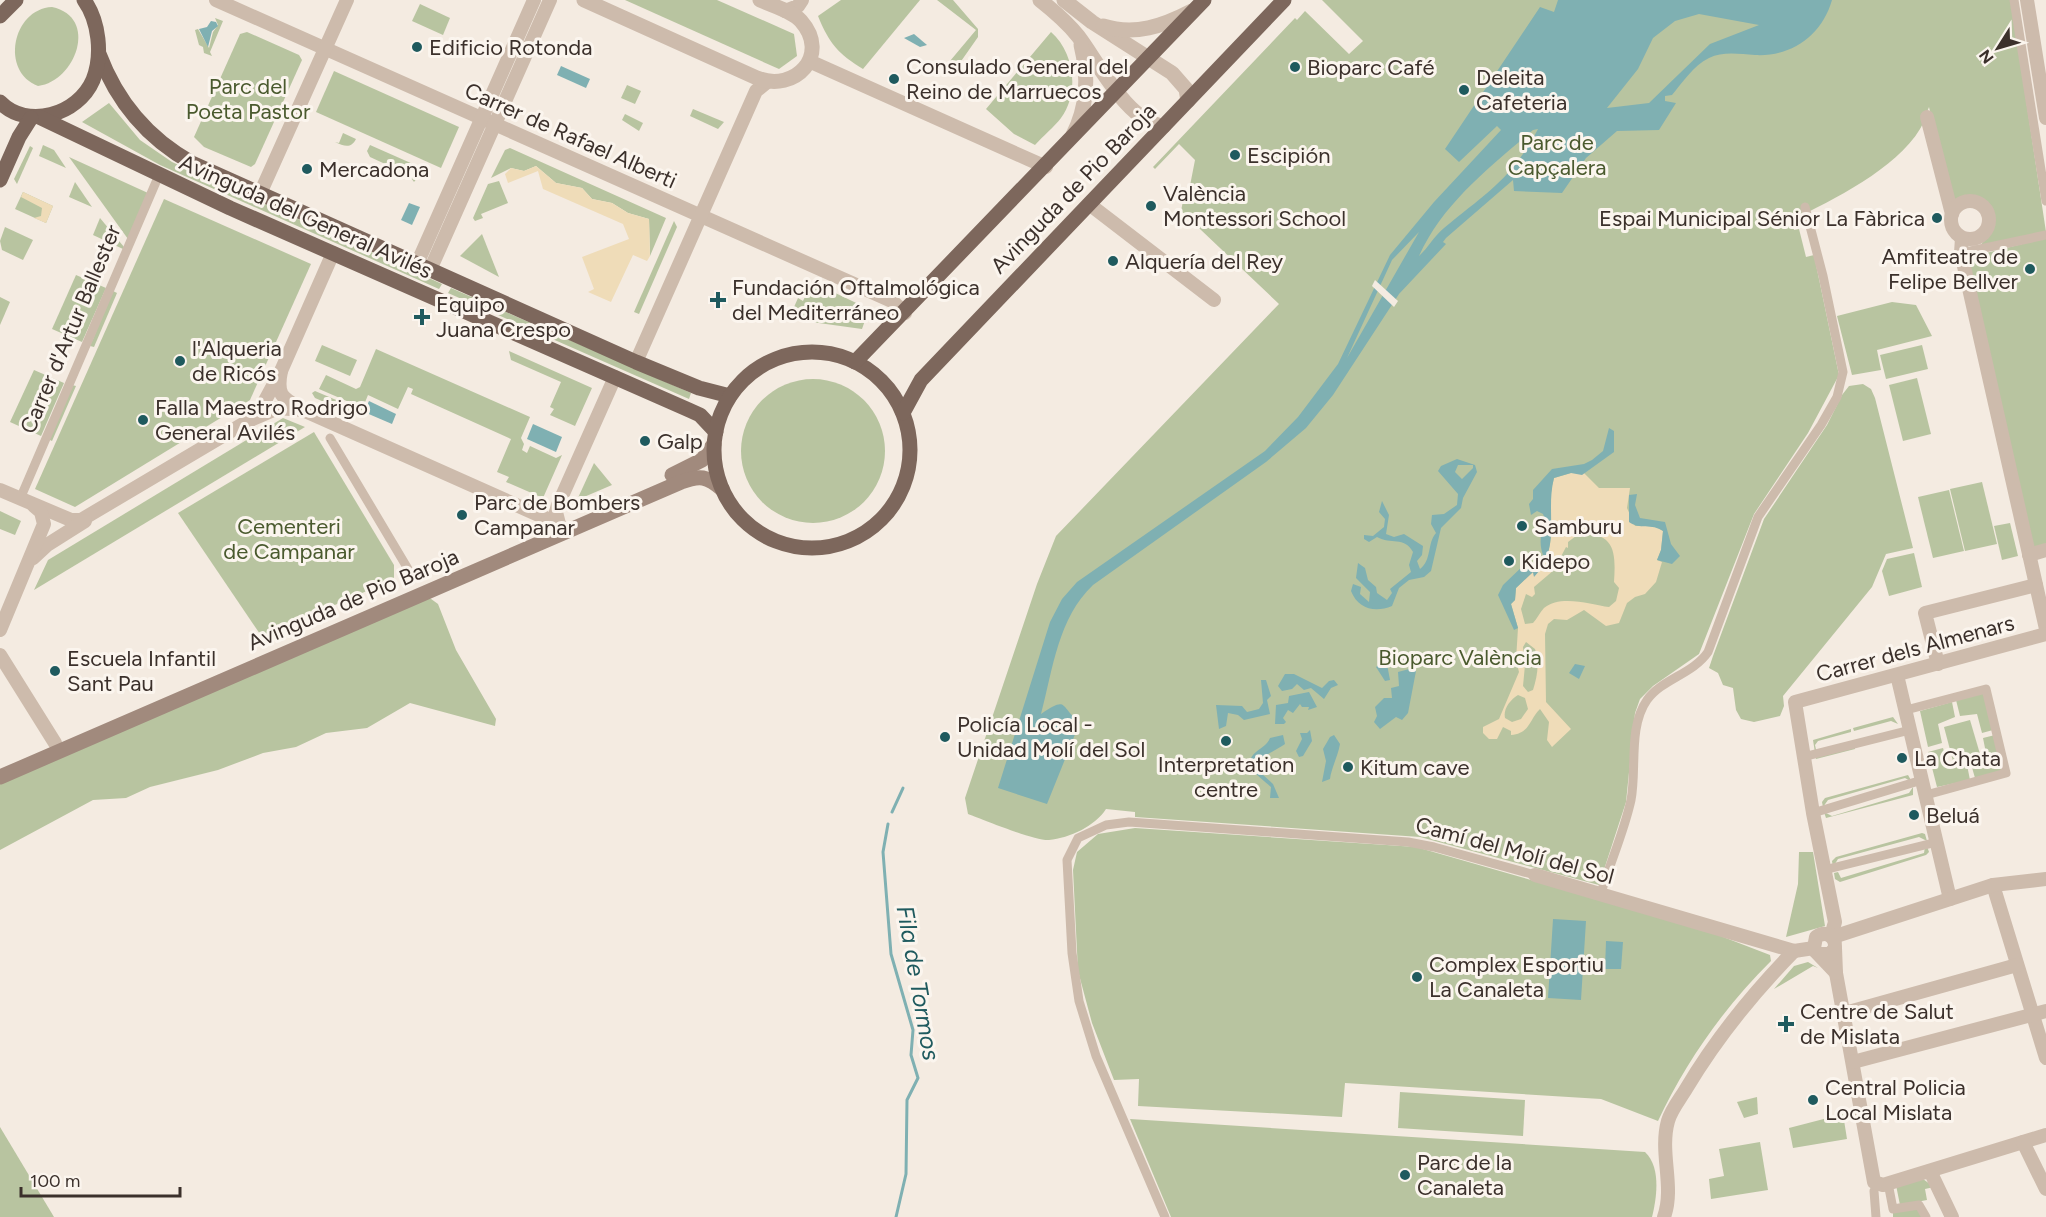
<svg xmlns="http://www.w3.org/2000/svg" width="2046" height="1217" viewBox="0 0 2046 1217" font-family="Figtree,sans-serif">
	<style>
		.green { fill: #b8c4a0 }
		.sand { fill: #efdcb8; fill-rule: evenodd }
		.water { fill: #7fb0b2; fill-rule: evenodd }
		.pier { fill: #f4ebe1 }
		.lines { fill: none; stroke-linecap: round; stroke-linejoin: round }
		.stream { stroke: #7fb0b2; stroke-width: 3 }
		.pedestrian { stroke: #cdbbac; stroke-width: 9 }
		.minor { stroke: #cdbbac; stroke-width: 14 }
		.tertiary { stroke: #cdbbac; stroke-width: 15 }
		.secondary { stroke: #a18a7d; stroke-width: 15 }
		.primary { stroke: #7d675c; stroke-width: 15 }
		.poi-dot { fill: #1f5a5e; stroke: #fbf5ee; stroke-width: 2 }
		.labels { text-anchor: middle; stroke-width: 6; stroke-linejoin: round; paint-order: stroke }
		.poi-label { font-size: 22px; fill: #3b302b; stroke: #fbf5ee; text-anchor: start }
		.park-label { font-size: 22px; fill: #4a5a2e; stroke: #fbf5ee }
		.street-label { font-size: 22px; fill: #3b302b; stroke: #fbf5ee }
		.water-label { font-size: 24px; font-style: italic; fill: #1f5a5e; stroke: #fbf5ee }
	</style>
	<rect width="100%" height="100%" fill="#f4ebe1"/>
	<g class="green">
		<polygon points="625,0 717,0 794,34 797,56 779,69"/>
		<path d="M841,0H920L863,69C838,54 829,43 818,16Z"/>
		<polygon points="937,0 953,0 978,29 978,37 957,67 950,61 976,30"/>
		<path d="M1322,0H2011L2046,232L1980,246L1994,227V214C1984,197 1970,190 1952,203L1929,107C1926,114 1924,123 1920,129C1896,169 1833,200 1792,220L1794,230L1799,229L1806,257L1814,255L1839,375L1808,433L1754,514L1699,654L1653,686L1640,699L1635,713L1626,802L1599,885L1420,837L1135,817V812L1106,809C1095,826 1070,838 1049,840C1035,841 984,820 968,814L965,798L1037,584L1056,536L1279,304L1181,211L1183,201H1187L1195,160L1179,144L1155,169L1153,167L1295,18L1297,20L1305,11L1349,54L1363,41Z"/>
		<polygon points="420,4 450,18 443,35 412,21"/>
		<path d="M52,7C99,17 76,81 38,86C0,72 12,9 52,7Z"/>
		<polygon points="215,18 223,21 210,52 212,56 204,53 203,47 199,45 195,30 198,29 209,48 213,32 218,25"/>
		<polygon points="247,32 299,55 302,60 255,164 251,167 204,147 194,137 240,34"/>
		<path d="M1051,32C1074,52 1080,92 1061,118C1054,127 1043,136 1035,145L1014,134L986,109Z"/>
		<polygon points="334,71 459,127 441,168 316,112"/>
		<polygon points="627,85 641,91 635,104 621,98"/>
		<polygon points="109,103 140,140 172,162 442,284 439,289 160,165 82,122"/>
		<polygon points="693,109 724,122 718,129 690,116"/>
		<polygon points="625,114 643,123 639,131 622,120"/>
		<path d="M343,133L356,139C351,149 344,146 335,142L339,143Z"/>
		<polygon points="43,145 54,150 66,168 39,156"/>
		<polygon points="370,145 413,164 414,171 420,174 414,182 409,175 370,157 367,151"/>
		<polygon points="30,146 33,148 17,184 14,179"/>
		<polygon points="510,148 666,218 650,256 649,219 628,213 612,203 592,199 582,188 556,183 536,166 524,171 511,168 491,178 505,150"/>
		<polygon points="69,157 148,193 128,239"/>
		<polygon points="499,181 508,203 481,214 483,218 475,221 473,218 488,184"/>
		<polygon points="75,182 92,207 69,197"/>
		<polygon points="23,192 53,206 46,223 15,209"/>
		<polygon points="164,199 311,264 250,400 75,507 35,489"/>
		<polygon points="100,218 124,247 123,249 93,235"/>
		<polygon points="674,221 677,227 639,314 634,312"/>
		<polygon points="5,227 33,240 23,260 2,250 0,241"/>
		<polygon points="482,234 499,277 460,256"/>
		<polygon points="2046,238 2046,546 2034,549 1966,258"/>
		<polygon points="76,275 106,288 82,342 52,329"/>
		<polygon points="812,282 869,309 862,329 797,320 798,317 791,314 798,298 803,301"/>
		<polygon points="451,288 691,393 689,399 448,293"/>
		<polygon points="113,291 117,293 94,347 90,346"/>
		<polygon points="0,297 10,302 0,325"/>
		<polygon points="1892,302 1916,305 1932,336 1877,350 1881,370 1852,375 1837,316"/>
		<polygon points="322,345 357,360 350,376 315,361"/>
		<polygon points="1922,345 1928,369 1886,379 1880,355"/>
		<polygon points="376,349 530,417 521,438 524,444 522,450 527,453 530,446 556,458 562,455 543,498 506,482 509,477 497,472 511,439 411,394 413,389 408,387 398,409 368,395 359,417 315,398 312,393 315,391 348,405 349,402 319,389 326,375 356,389 360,387"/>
		<polygon points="509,351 592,388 575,426 550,415 554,409 550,407 561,382 511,360"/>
		<polygon points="34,370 64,383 41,436 10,422"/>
		<polygon points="1917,378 1931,434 1903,441 1889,385"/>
		<circle cx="813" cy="451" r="72"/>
		<polygon points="1863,384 1871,389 1875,398 1913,548 1886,554 1872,587 1783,696 1784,706 1780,716 1754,722 1741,719 1736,710 1733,688 1723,685 1718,673 1709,668 1713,656 1764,519 1827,425 1842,395 1849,386"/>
		<polygon points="72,385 76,386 52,441 48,439"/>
		<polygon points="283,418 305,427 34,590 48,560"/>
		<polygon points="314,432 394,565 394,579 262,637 178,513"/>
		<polygon points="594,463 612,485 577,500"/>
		<polygon points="1982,482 1997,544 1965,551 1950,489"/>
		<polygon points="1949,490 1964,551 1933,558 1918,497"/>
		<polygon points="0,511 21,521 15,535 0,529"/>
		<polygon points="2010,523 2018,556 2002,560 1994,526"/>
		<polygon points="1914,553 1922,587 1889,596 1882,571 1887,559"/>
		<polygon points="427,596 438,604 456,650 496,719 495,726 410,703 367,728 326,733 296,747 263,753 218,770 150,787 126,798 93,800 0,850 0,783"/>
		<polygon points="1985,693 1993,730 1982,733 1977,714 1960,716 1956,700"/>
		<polygon points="1952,702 1955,717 1938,724 1942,743 1928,747 1920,711"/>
		<polygon points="1893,717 1898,724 1891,721 1854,731 1853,728"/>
		<polygon points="1970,720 1980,754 1953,761 1944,727"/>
		<polygon points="1851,729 1851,732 1818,741 1815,745 1817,754 1855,747 1855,749 1816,759 1813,740"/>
		<polygon points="1995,735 2003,771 1975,778 1971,764 1987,758 1983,738"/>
		<polygon points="1943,748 1949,768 1967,765 1970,780 1937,787 1928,752"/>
		<polygon points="1908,775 1912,782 1905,778 1828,800 1823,807 1822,802 1825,798"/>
		<polygon points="1913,787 1913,795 1826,818 1824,812 1832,816 1909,793"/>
		<path d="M1135,828L1416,847L1705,930L1770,955L1771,961C1725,1006 1685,1063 1658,1121L1601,1099L1345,1083L1342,1117L1138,1106L1139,1079L1114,1080L1092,1023L1078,971L1073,870L1077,852L1098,834Z"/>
		<polygon points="1922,833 1925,834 1927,841 1919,837 1838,859 1833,867 1832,861 1836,857"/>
		<polygon points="1927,846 1929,852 1926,855 1840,882 1835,879 1834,873 1838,872 1841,878 1924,853 1925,847"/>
		<polygon points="1799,852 1813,852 1825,926 1786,937 1798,884"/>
		<polygon points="1808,962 1818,968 1813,966 1774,989 1794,966"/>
		<polygon points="1400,1092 1525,1100 1523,1136 1398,1128"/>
		<polygon points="1757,1097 1758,1114 1744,1118 1737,1102"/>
		<polygon points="1843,1114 1847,1139 1793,1148 1789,1128"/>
		<path d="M1130,1119L1645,1152C1661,1167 1657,1197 1652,1217H1171Z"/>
		<polygon points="0,1127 54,1217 0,1217"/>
		<polygon points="1760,1142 1768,1190 1711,1199 1709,1179 1724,1176 1719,1149"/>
		<polygon points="1923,1179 1934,1187 1925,1189 1927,1200 1900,1205 1896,1185"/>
		<polygon points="1917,1208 1922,1217 1893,1217 1893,1210"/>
	</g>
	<g class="sand">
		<polygon points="536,166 556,183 582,188 592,199 612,203 628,213 649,219 650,256 647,261 633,255 611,302 588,292 594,289 582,257 629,239 623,224 543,189 538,171 508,183 505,174 511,168 524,171"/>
		<polygon points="23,192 53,206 46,223 34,218 41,216 42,208 21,197"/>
		<path d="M1571,473H1584L1599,488H1630L1627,508L1635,526H1655L1663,531L1661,550L1657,560L1662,562L1656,582L1645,594L1635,597L1627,603L1619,623L1606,626L1584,610L1567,620L1554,619L1548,624L1545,634L1546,702L1571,729L1552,747L1547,740L1549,722L1540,709C1530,718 1530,734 1511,735V731L1503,727L1497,739H1489L1483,733V727L1499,719L1519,672L1516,660L1518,628L1511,604L1515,600L1516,588L1533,572L1534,576C1564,541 1543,517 1554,478ZM1580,533C1615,533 1616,552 1614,582L1619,588L1616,601L1609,607C1592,605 1561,594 1544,608C1540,612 1537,619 1533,623L1525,624L1521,609L1526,594L1532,597L1535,594L1534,587L1554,570L1566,547L1568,548V542ZM1526,642L1535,649C1540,663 1537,677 1533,690L1528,692L1523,686L1525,665L1523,647ZM1518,695L1525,698L1528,709L1521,719L1512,722L1505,718C1503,709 1510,700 1518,695Z"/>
	</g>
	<g class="water">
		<path d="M1558,0H1832C1822,35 1792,57 1755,55C1739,54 1723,51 1709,58C1693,66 1683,82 1672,95L1665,96V101L1676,103L1659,130L1617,131L1586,158L1562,193L1514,191L1513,180L1446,238L1443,242L1446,244L1399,294L1333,395L1306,428L1266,462L1093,585C1058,618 1053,669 1041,714C1069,695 1059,707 1080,722L1047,804L998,788L1050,622L1062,599L1077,582L1265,451L1298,417L1338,364L1390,255L1434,202L1501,130L1497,126L1459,162L1445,149L1540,7L1554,12ZM1699,14L1759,25L1710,44L1649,103L1607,108L1638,69L1653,38L1675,21ZM1538,129C1511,180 1486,193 1444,228C1434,236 1428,248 1419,256C1443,203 1489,168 1533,130ZM1419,232L1347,358L1392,260Z"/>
		<polygon points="211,21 216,22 218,26 212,31 208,47 199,29 207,27"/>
		<polygon points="914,34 927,45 920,47 904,38"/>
		<polygon points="561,66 590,79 586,88 557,75"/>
		<polygon points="409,203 420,207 412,225 401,220"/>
		<polygon points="369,401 396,414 392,424 364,412"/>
		<polygon points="533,424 562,437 556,452 527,439"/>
		<path d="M1609,428L1614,431V452L1582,475L1571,473L1554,478C1545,512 1562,549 1534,577L1533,572L1516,588L1515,600L1511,604L1518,628L1514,630L1498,595L1503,585L1527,562L1534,564L1540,561L1543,555C1539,544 1540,532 1546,522L1543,514L1537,511L1531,515L1529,504L1533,499V490L1552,469L1584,464L1592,460L1603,451Z"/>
		<path d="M1457,459L1475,465L1477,472L1463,498L1461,508L1441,528L1431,571L1424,577L1409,580L1399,588L1392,606C1375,613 1358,609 1351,591L1353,584L1361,587L1360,594L1369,602L1370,592L1356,578L1358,563L1365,568L1368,580L1376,587L1377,593L1387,600L1392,593L1390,589L1411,572L1409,565L1413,552C1404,536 1391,545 1377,537L1369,542L1364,539V535L1373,536L1384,527L1385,519L1379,512L1382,501L1389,515L1386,534L1394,537L1404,534L1423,546L1422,555L1417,561L1420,569C1432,560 1427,543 1436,533L1431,524L1432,515L1444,514L1457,505L1458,494L1438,471L1441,466ZM1458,465H1473V468L1462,479L1455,472Z"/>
		<path d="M1637,494L1635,505L1640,518L1665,522L1671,544L1680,556L1672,564L1657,560L1661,550L1663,531C1652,523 1639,530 1629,522V495Z"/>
		<polygon points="1382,662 1387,664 1390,680 1385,681 1376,667"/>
		<polygon points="1575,664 1585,666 1579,679 1569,673"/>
		<polygon points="1413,668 1416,671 1408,713 1402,720 1396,717 1380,729 1374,722 1377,716 1375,707 1384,698 1392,698 1391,688 1399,686 1398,672"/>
		<polygon points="1285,674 1294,674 1322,688 1329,681 1334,680 1338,685 1331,688 1324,699 1311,688 1304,690 1297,684 1292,689 1282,691 1278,686"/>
		<polygon points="1261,680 1266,680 1271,696 1267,700 1270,714 1244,720 1238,715 1228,713 1226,726 1219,729 1216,705 1242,706 1247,712 1259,709 1263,703"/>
		<polygon points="1309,692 1317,707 1308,710 1309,707 1302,707 1300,704 1293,713 1288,710 1283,718 1286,722 1284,724 1275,724 1276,705 1288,703 1289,696"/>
		<polygon points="1310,730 1312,741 1303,756 1299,757 1296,751 1302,739 1300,733 1307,733"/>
		<path d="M1283,735L1285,744L1282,746L1251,764L1273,784L1279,798H1270L1271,787C1261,778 1240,765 1256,752C1262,747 1267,745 1270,738Z"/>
		<path d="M1334,735L1340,744C1338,756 1331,769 1330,779L1322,782L1326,761L1323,749L1330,737Z"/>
		<polygon points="1553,919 1586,921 1581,1000 1548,998"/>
		<polygon points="1606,941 1623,942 1621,969 1605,969"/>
	</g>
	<polygon class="pier" points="1375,280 1398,301 1394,307 1372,286"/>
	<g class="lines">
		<g class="stream">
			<polyline points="892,812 903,788"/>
			<polyline points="888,824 883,852 891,954 913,1030 911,1055 918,1078 907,1100 906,1174 896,1217"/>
		</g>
		<g class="pedestrian">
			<polyline points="2014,0 2046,201"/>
			<polyline points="1961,253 2046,235"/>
			<polyline points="330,438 411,574"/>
			<polyline points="20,499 159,175"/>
			<polyline points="1906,710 1986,689 2006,773 1926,795"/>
			<polyline points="1803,757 1910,730"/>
			<polyline points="1813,813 1922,780"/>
			<polyline points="1824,870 1937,842"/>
			<path d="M1601,893C1610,863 1624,832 1631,800C1637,770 1628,727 1647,700C1662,679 1693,674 1708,652L1758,517L1821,425L1837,397L1843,372L1823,276L1805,207"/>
			<polyline points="1888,1183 1893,1209 1919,1205 1926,1217"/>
			<polyline points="1874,1191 1876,1217"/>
			<polyline points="1165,1217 1096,1056 1079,1001 1072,953 1067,860 1078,838 1106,825 1129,822 1408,842 1434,847 1535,875"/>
		</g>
		<g class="minor">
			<polyline points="216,0 892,301 905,313"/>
			<polyline points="2027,0 2046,118"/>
			<polyline points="785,11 798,6 802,0"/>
			<polyline points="809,61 1046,167"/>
			<polyline points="1927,117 1952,214"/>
			<polyline points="259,196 347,0"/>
			<circle cx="1970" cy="220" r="19"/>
			<polyline points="1089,204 1214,300"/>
			<polyline points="1962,238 1961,253 2046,629"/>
			<polyline points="417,264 534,0"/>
			<polyline points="430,270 550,0"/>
			<polyline points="636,362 756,91 767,82"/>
			<path d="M281,371C276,397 283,398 303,410L559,524"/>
			<polyline points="252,417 262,406 281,371 333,253"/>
			<polyline points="0,490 71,520 81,520 248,421 278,408 303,410"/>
			<polyline points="559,524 556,512 558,505 615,377"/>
			<polyline points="2029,555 2046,550"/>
			<polyline points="33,558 47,545 85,521"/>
			<polyline points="0,630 44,524 41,512 34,506"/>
			<polyline points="0,655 55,743"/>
			<polyline points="1938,664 1925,613 2036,585"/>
			<polyline points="1897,675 1950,899"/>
			<polyline points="1535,875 1794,951 1814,948"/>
			<polyline points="1993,885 2046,1058"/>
			<polyline points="1831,936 1835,922 1813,813 1795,702 2046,634"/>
			<polyline points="1833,937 1993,885 2046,879"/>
			<polyline points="1835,948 1836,973 1874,1182 1883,1185 2046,1135"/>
			<path d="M1819,954H1830L1835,948C1836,936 1826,930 1816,937L1814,948L1816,952L1836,973"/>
			<polyline points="1845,1013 2017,965"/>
			<polyline points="1853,1062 2046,1011"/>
			<polyline points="2023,1142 2046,1189"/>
			<polyline points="1930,1171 1952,1217"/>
			<path d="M1664,1217C1675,1186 1659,1153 1668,1121C1671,1110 1680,1099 1686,1089C1717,1037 1752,994 1794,951"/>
		</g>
		<g class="tertiary">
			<path d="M584,0L757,78C795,93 831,55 801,21C792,11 773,6 760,0"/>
			<path d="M1040,0C1054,11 1067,22 1078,36C1098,62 1128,123 1164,126"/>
			<polyline points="1064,0 1092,22 1172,73 1186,89 1188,101"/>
			<path d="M1103,26C1135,36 1163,26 1192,11"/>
			<path d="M1073,135C1088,106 1089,77 1081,45"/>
		</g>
		<g class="secondary">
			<polyline points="672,475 702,460 714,444"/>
			<path d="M0,777L681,482C700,475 707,476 722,489"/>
		</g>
		<g class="primary">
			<polyline points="0,16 16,0"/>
			<path d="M99,54C117,102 147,138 192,163L636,362L699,388L730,396"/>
			<path d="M0,102C27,130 78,115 93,80C103,55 99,21 84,0"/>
			<polyline points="39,117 230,208 689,410 700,415 716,432"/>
			<polyline points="0,180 19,137 31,118"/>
			<circle cx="812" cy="450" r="98"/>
			<polyline points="855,362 1204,0"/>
			<polyline points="903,413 921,380 1284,0"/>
		</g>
	</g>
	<g class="poi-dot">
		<circle cx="417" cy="47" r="6"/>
		<circle cx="1295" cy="67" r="6"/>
		<circle cx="894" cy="79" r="6"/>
		<circle cx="1464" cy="90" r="6"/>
		<circle cx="1235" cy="155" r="6"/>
		<circle cx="307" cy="169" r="6"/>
		<circle cx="1151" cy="206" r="6"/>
		<circle cx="1937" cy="218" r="6"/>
		<circle cx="1113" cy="261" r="6"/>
		<circle cx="2030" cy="269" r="6"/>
		<path d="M715 291h6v6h6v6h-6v6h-6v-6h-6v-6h6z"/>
		<path d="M419 308h6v6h6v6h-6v6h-6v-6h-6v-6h6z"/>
		<circle cx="180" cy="361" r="6"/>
		<circle cx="143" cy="420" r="6"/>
		<circle cx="645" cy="441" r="6"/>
		<circle cx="462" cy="515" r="6"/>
		<circle cx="1522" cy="526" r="6"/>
		<circle cx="1509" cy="561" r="6"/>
		<circle cx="55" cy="671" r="6"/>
		<circle cx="945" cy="737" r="6"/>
		<circle cx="1226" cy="741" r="6"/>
		<circle cx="1902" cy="758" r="6"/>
		<circle cx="1348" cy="767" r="6"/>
		<circle cx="1914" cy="815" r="6"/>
		<circle cx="1417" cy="977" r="6"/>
		<path d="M1783 1015h6v6h6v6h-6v6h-6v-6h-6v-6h6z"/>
		<circle cx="1813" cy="1100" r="6"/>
		<circle cx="1405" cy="1175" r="6"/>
	</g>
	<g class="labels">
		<g class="poi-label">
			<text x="429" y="55">Edificio Rotonda</text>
			<text x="906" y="74">Consulado General del<tspan x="906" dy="25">Reino de Marruecos</tspan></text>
			<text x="1307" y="75">Bioparc Café</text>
			<text x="1476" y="85">Deleita<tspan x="1476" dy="25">Cafeteria</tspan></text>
			<text x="1247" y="163">Escipión</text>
			<text x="319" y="177">Mercadona</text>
			<text x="1163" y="201">València<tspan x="1163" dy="25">Montessori School</tspan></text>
			<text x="1925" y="226" text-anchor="end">Espai Municipal Sénior La Fàbrica</text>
			<text x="2018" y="264" text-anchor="end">Amfiteatre de<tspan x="2018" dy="25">Felipe Bellver</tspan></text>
			<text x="1125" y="269">Alquería del Rey</text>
			<text x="732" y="295">Fundación Oftalmológica<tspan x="732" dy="25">del Mediterráneo</tspan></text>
			<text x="436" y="312">Equipo<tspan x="436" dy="25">Juana Crespo</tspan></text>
			<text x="192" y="356">l'Alqueria<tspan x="192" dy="25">de Ricós</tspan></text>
			<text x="155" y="415">Falla Maestro Rodrigo<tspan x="155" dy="25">General Avilés</tspan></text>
			<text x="657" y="449">Galp</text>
			<text x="474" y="510">Parc de Bombers<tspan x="474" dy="25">Campanar</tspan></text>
			<text x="1534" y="534">Samburu</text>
			<text x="1521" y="569">Kidepo</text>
			<text x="67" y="666">Escuela Infantil<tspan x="67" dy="25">Sant Pau</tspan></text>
			<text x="957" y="732">Policía Local -<tspan x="957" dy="25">Unidad Molí del Sol</tspan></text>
			<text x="1914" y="766">La Chata</text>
			<text x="1226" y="772" text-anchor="middle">Interpretation<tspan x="1226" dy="25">centre</tspan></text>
			<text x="1360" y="775">Kitum cave</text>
			<text x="1926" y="823">Beluá</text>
			<text x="1429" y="972">Complex Esportiu<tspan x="1429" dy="25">La Canaleta</tspan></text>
			<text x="1800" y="1019">Centre de Salut<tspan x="1800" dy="25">de Mislata</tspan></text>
			<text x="1825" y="1095">Central Policia<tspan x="1825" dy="25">Local Mislata</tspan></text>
			<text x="1417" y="1170">Parc de la<tspan x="1417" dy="25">Canaleta</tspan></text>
		</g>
		<g class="park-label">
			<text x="248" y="94">Parc del<tspan x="248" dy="25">Poeta Pastor</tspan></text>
			<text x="1557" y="150">Parc de<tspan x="1557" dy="25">Capçalera</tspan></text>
			<text x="289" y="534">Cementeri<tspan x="289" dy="25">de Campanar</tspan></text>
			<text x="1460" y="665">Bioparc València</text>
		</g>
		<g class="street-label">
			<text transform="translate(571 135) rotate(24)" y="8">Carrer de Rafael Alberti</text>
			<text transform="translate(1073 188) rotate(-46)" y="8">Avinguda de Pio Baroja</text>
			<text transform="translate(306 216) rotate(24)" y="8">Avinguda del General Avilés</text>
			<text transform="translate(70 329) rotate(-67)" y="8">Carrer d'Artur Ballester</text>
			<text transform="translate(353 599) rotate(-23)" y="8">Avinguda de Pio Baroja</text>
			<text transform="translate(1915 648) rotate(-15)" y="8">Carrer dels Almenars</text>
			<text transform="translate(1515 850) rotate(15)" y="8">Camí del Molí del Sol</text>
		</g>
		<g class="water-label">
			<text transform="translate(918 983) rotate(80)" y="8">Fila de Tormos</text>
		</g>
	</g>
	<g transform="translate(1998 48) rotate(233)" stroke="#fbf5ee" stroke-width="4.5" paint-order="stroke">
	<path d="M0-4.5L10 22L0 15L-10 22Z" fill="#3b302b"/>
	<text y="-9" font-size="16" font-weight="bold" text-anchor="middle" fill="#3b302b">N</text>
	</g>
	<path d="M21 1187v9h159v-9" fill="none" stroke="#3b302b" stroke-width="3"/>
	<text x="30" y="1187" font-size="18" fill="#3b302b" stroke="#fbf5ee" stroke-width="4.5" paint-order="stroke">100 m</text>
</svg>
